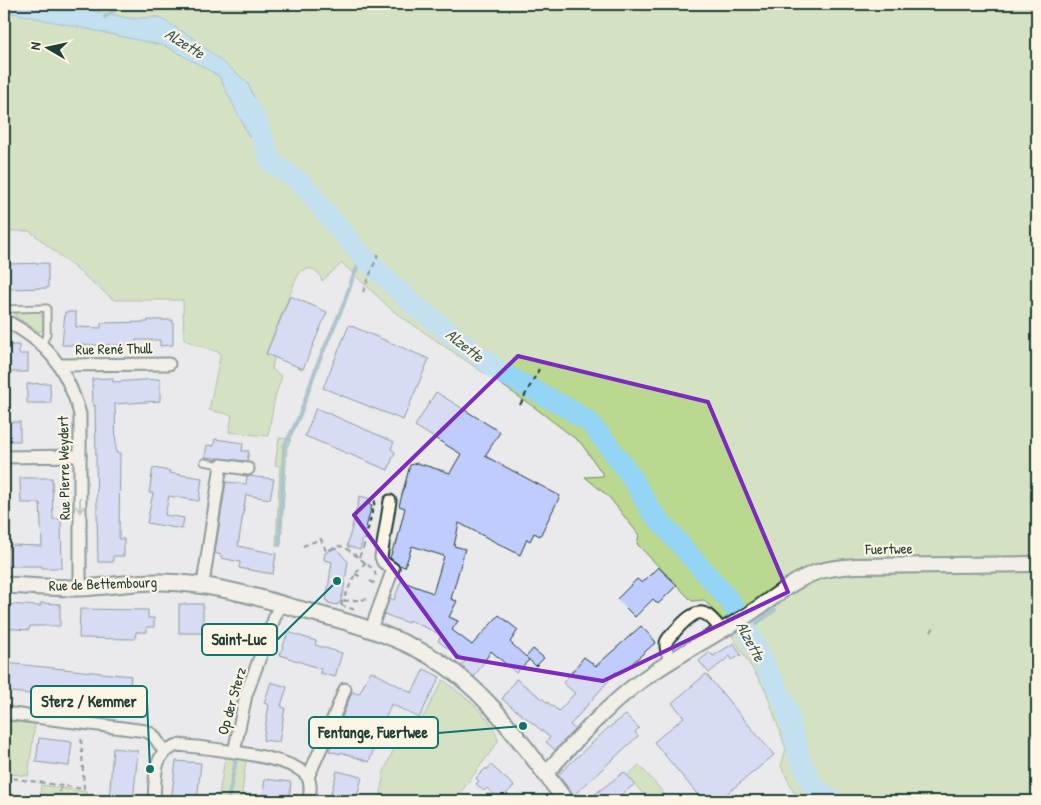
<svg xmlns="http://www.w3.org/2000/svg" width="1041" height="805" viewBox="0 0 1041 805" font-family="'Patrick Hand',sans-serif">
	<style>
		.green { fill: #bbd890; stroke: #6d8a62 }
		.water { fill: #94d4f5; stroke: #6598a8 }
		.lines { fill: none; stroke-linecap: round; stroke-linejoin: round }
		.stream { stroke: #6598a8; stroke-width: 4 }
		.river { stroke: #94d4f5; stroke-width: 21 }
		.building { fill: #c0ccfd; stroke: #1f3d34 }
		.service-casing { stroke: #1f3d34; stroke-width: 9 }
		.minor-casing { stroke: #1f3d34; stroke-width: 15 }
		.tertiary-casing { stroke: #1f3d34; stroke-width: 18 }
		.secondary-casing { stroke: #1f3d34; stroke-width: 19 }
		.path { stroke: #1f3d34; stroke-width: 2; stroke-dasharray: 5 4; stroke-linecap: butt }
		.service { stroke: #fcf5e5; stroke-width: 5.5 }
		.minor { stroke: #fcf5e5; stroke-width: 11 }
		.tertiary { stroke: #fcf5e5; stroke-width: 14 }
		.secondary { stroke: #fcf5e5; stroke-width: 15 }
		.oneway { stroke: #8e998c }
		.marked { fill: none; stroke: #7b2cbf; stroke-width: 4; stroke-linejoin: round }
		.labels { text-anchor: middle; stroke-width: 4.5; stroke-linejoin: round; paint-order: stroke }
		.street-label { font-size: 15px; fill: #1f3d34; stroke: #fcf5e5 }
		.water-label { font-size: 16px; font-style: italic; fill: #365b5b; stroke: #fcf5e5 }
		.leader { fill: none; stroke: #0f766e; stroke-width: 2 }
		.callout-dot { fill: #0f766e; stroke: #fcf5e5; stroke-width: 2 }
		.callout { fill: #fcf5e5; stroke: #0f766e; stroke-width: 2 }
		.callout-label { font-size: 16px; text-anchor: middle; font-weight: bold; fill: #1f3d34 }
	</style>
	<rect width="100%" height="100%" fill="#eae9ec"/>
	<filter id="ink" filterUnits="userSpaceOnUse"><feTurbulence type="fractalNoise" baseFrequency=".02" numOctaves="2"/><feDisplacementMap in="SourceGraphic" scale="10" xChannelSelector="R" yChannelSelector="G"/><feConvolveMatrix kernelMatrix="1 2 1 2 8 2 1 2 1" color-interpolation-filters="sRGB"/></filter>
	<g filter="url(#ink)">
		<g class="green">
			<path d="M62,4H1037V801H803L793,791L781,766L786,749L766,691L733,637L729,621L722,620L704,600L692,601L637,544L639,535L609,497L585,477L604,476L581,443L534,407L393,311L342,263L322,281C319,267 305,264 297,277L266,353L274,357L272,369L282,377L275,396L268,436L229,432L232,415L209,410L221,353L184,340L183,300H114L30,231H4V11L166,46L219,76L250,136L269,129L247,82L158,17L132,19Z"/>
			<path d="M37,311C45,314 43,324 42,331L39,332L15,316L16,312Z"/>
			<polygon points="279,438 291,439 287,448 281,546 276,546 280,466 275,465"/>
			<path d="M443,680C461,694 496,718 498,742L454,801H380L384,772L400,734L411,740Z"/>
			<polygon points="4,721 35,724 28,776 4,773"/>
			<polygon points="225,758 246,760 241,801 218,801"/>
			<polygon points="639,765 669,799 666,801 650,801 627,776"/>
			<polygon points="41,785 87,792 84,801 40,801"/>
		</g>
		<polygon class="water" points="4,4 62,4 132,19 158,17 192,37 247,82 269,130 249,137 219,76 166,46 4,11"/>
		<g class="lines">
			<g class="stream">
				<polyline points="105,17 123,4"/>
				<polyline points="279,545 284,447 299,417 318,363 343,306 353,277 362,256"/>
				<polyline points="747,630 775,610"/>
				<polyline points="228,801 236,759"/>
			</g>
			<polyline class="river" points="248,106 256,120 271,162 301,183 362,256 414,305 500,372 560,404 588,421 605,441 633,479 651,511 730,601 747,630 786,706 799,756 812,785 826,797 835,801"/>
		</g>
		<g class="building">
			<polygon points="48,263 48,288 4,289 4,264"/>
			<polygon points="290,296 327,312 303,369 266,354"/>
			<polygon points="65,312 76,312 76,327 101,328 101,323 148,322 148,320 173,320 173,345 160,346 160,340 136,340 136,345 62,345"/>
			<polygon points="349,325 429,359 403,420 323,388"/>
			<polygon points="4,345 19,345 19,354 28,354 28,372 4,372"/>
			<polygon points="113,378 113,382 160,379 160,401 115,404 116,453 120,453 119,539 124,539 124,556 113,556 113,562 98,562 95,405 93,406 92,379"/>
			<polygon points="50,383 51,403 27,403 27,384"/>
			<polygon points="436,392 500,432 485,456 560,496 540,536 534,533 530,541 527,539 520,555 459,523 454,546 465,549 451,599 457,601 449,617 458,621 452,630 472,645 499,615 518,630 510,642 526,657 533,649 544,658 536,666 527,658 529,660 516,673 491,651 474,677 461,666 465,661 438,641 442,635 409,620 408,623 384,614 390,598 394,600 401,581 433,593 444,556 412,546 405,567 399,565 390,558 394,545 396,545 405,508 399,506 410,465 417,463 450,473 461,454 415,426"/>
			<polygon points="316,408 394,442 391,449 395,452 388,470 305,436"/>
			<rect x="4" y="422" width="16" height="19"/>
			<polygon points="215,439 243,443 242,451 249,451 247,461 205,457 207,445 214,446"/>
			<polygon points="153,468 170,471 169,473 202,478 199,501 169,496 165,515 184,518 182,529 147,523 153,493 149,493"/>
			<polygon points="247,476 274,479 270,499 246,495 238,546 276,554 273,574 239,568 240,562 221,558 221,555 215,553 226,482 246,484"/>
			<polygon points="20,478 52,478 53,519 61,519 62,568 42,568 42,566 8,566 9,545 42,546 40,503 21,503"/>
			<polygon points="360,496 371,499 369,505 372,505 360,550 347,546"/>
			<polygon points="336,548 348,562 343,595 342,595 340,603 338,603 338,605 328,603 328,601 326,601 332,562 324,560 325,553"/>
			<polygon points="658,567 677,585 658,604 653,599 635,617 617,599 637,579 642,583"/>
			<polygon points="41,603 60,604 60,626 30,626 29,630 4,628 4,604 41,606"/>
			<rect x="179" y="604" width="24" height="29"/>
			<polygon points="80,609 148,610 148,618 154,618 154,627 147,627 147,632 136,632 135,639 79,638"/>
			<polygon points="641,626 656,642 619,675 616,672 570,725 575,729 555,750 546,742 550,737 502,699 516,679 559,711 575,693 563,683 584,657 596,666"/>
			<polygon points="288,632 316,641 315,645 342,653 335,677 320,673 321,669 280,655"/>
			<polygon points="734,643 741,655 732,660 730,656 709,673 699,661 710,652 713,656"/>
			<polygon points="5,663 131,676 128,706 4,691"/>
			<polygon points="424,669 440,677 419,718 391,704 369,762 341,752 340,754 329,751 352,692 359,694 371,671 412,693"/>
			<polygon points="706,674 774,755 718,801 703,801 654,742 684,717 672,703"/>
			<polygon points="271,682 287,687 281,706 285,708 279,742 263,740 269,705 264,703"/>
			<polygon points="626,715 639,728 635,732 638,736 574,795 558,775 608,728"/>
			<polygon points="39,738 72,742 69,766 36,762"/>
			<polygon points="113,748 138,751 133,801 109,801"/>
			<polygon points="176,761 201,763 197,801 171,801"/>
			<polygon points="491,765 514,786 500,800 487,788 484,791 476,784 479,781 476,778 486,768 487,770"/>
			<polygon points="337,771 362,777 356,801 329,801"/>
			<polygon points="624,772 635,784 613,801 586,801"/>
			<polygon points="265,779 291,782 289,801 262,801"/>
		</g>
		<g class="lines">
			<defs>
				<g id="service">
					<polyline points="4,316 9,309 47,308 47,334 42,345"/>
					<polyline points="204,462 221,465"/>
				</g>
				<g id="minor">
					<path d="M4,320C48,342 66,367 80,414V588"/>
					<polyline points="59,365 169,364"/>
					<polyline points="4,457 80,456"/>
					<polyline points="203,584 221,465 248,469"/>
					<polyline points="371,629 393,569 383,562 381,557 390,501"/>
					<path d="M671,662C669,657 666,651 666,646C665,639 672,635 676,630C696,609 703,605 722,631"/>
					<polyline points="4,713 146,731 153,735 164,751"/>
					<polyline points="234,752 246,695 280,603"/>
					<polyline points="308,777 322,746 345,689"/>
					<path d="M154,801C156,778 151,753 178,745C205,748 289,755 306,775C312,782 310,792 309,801"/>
				</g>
				<path id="tertiary" d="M545,774C574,743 601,712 634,686C668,660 707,640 743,618C768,603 790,581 817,572C830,568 842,567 855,566L1037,564"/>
				<path id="secondary" d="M4,585C29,586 54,588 79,588C107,587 135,581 162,582C209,583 251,595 295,608C342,620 388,632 430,656C488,689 526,750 566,801"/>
			</defs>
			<use href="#service" class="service-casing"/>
			<use href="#minor" class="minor-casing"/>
			<use href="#tertiary" class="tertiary-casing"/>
			<use href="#secondary" class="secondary-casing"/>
			<g class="path">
				<polyline points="363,292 379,252"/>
				<polyline points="520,405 539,369"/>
				<polyline points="303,546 321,539 326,551 339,546 346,548 372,568 375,572 376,578"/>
				<polyline points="359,557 363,549 376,497"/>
				<polyline points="355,574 362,577"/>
				<polyline points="370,581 376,584"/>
				<polyline points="344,601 370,599"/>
				<polyline points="341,605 355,574 366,562"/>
				<polyline points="341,605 358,611"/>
				<polyline points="931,632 936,624"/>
				<polyline points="4,777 84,789 81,735"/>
				<polyline points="58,801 61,786"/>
			</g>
			<use href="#service" class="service"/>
			<use href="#minor" class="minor"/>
			<use href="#tertiary" class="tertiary"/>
			<use href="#secondary" class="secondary"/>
		</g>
		<defs><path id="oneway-shaft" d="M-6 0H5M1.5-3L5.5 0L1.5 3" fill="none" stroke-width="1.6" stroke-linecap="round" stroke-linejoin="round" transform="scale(1.25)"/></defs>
		<use class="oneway" href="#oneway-shaft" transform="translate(80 505) rotate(90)"/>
	</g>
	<path d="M0 0H1041V805H0ZM518,356L708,402L788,592L603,681L457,657L354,515Z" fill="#eae9ec" fill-opacity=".55" fill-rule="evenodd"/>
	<path class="marked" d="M518,356L708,402L788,592L603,681L457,657L354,515Z"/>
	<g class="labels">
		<g class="street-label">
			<text transform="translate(114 349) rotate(-1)" y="5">Rue René Thull</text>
			<text transform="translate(64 468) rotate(-91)" y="5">Rue Pierre Weydert</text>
			<text transform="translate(889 549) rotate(-1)" y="5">Fuertwee</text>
			<text transform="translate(103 584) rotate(-2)" y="5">Rue de Bettembourg</text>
			<text transform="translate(232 701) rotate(-74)" y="5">Op der Sterz</text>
		</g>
		<g class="water-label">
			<text transform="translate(185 43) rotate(32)" y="6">Alzette</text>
			<text transform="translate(465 345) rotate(38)" y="6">Alzette</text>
			<text transform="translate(751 641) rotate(62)" y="6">Alzette</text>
		</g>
	</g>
	<path class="leader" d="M337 581L277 640M150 769L147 701M523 726L438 733"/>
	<g class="callout-dot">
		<circle cx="337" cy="581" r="5"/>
		<circle cx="150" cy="769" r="5"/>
		<circle cx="523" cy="726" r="5"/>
	</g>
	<g class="callout">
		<rect x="202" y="624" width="75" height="31" rx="5"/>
		<rect x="31" y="686" width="116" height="31" rx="5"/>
		<rect x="309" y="717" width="129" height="31" rx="5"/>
	</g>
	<g class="callout-label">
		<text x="239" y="645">Saint-Luc</text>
		<text x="89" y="707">Sterz / Kemmer</text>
		<text x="373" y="738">Fentange, Fuertwee</text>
	</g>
	<rect width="1041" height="805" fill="none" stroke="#fcf5e5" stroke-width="20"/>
	<rect x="10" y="10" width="1021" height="785" fill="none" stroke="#1f3d34" stroke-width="2" filter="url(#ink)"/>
	<g transform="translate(48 48) rotate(279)" stroke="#fcf5e5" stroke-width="4" paint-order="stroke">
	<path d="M0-4L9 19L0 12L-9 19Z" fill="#1f3d34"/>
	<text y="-8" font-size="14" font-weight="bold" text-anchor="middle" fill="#1f3d34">N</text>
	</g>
</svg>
